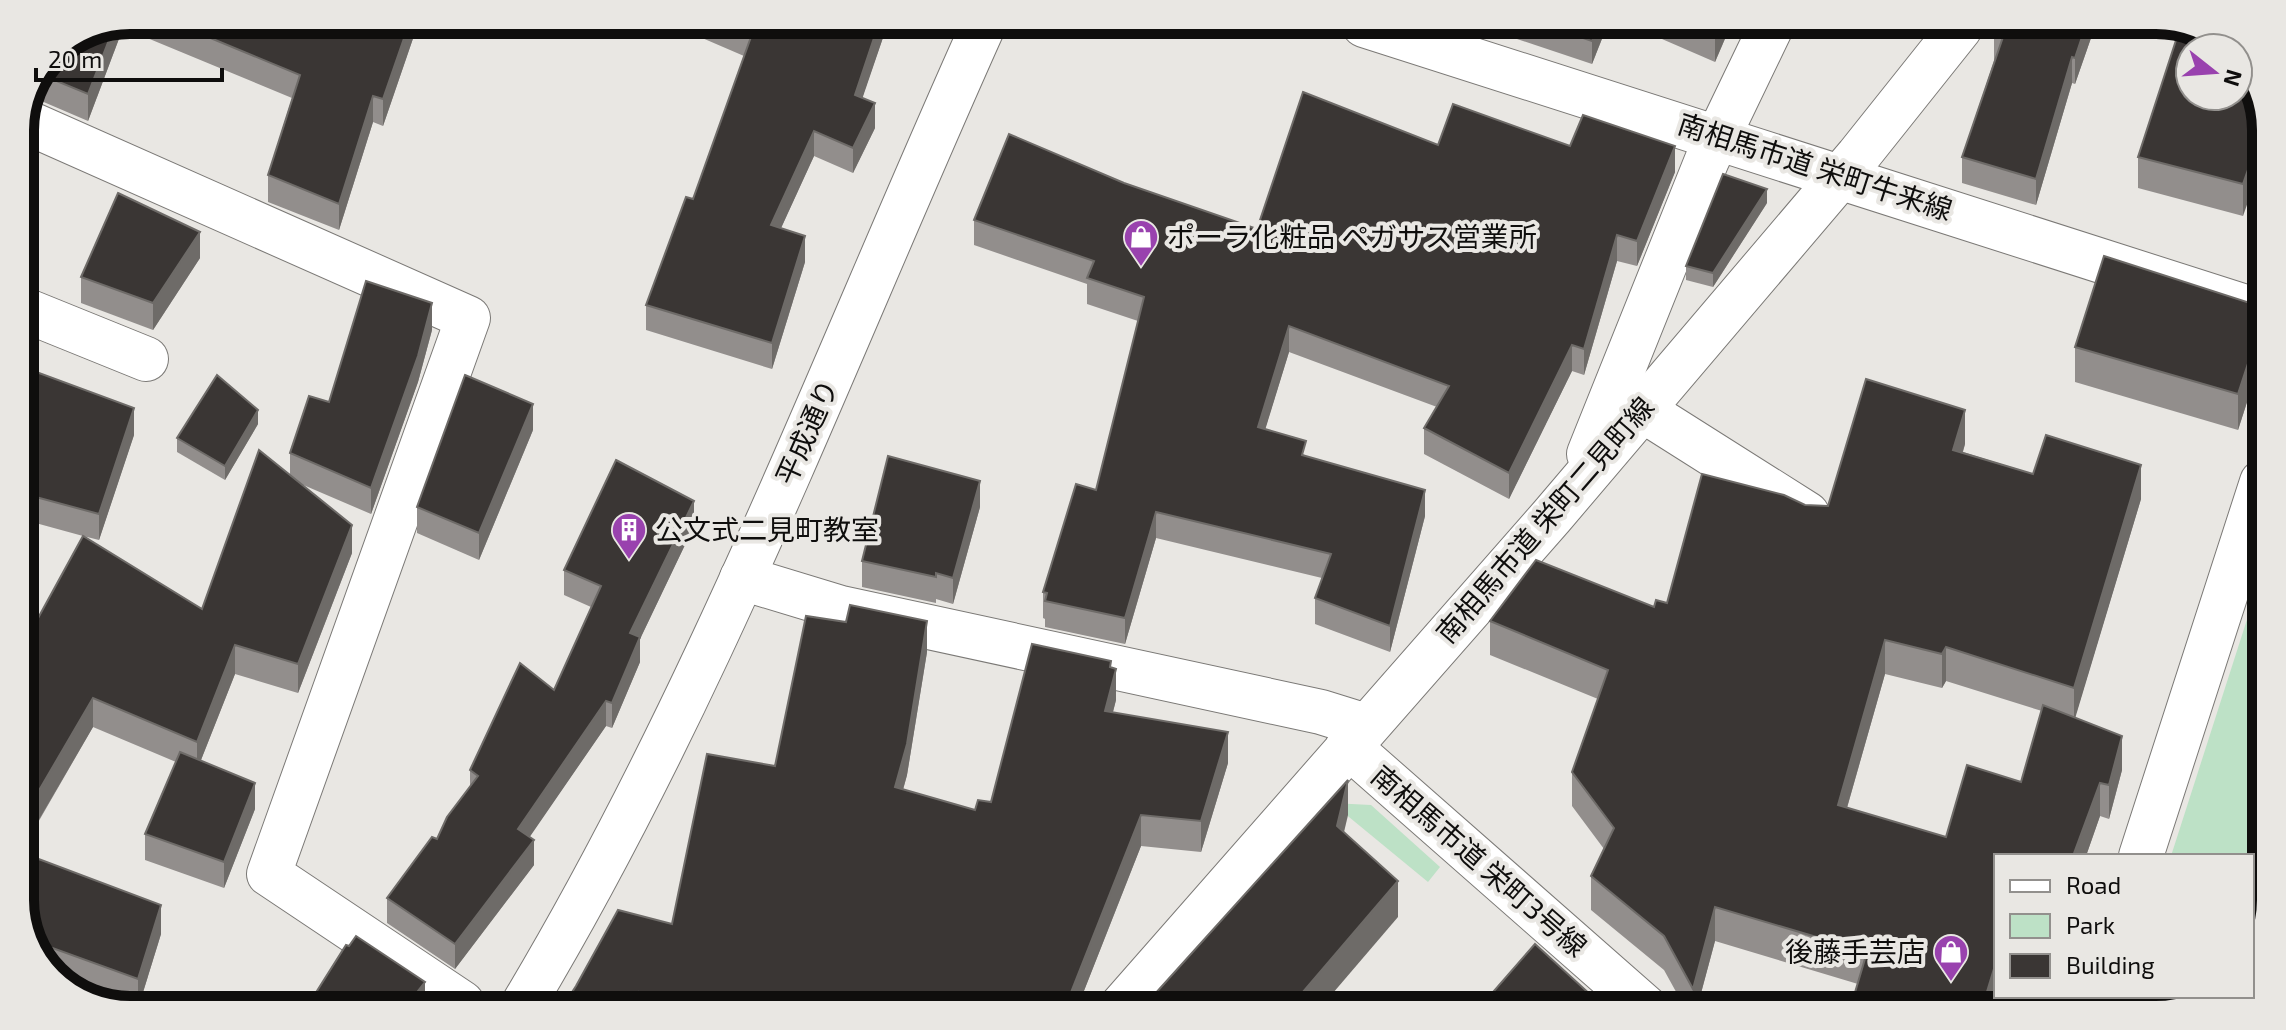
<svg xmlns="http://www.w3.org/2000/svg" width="2286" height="1030" viewBox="0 0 2286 1030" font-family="'Exo 2','Noto Sans JP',sans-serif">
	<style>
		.green { fill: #bde1c6 }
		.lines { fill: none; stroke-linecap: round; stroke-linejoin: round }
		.minor-casing { stroke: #7b7976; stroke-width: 46 }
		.minor { stroke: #fff; stroke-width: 44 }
		.wall { fill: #928e8c; fill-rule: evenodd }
		.shaded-wall { fill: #6e6b68 }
		.building { fill: #3a3634; stroke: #6e6b68; stroke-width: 2 }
		.labels { text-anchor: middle; stroke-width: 8; stroke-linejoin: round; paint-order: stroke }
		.street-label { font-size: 28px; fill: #0f0e0d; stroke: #e9e7e3 }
		.poi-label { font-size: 28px; fill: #0f0e0d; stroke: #e9e7e3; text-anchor: start }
		.rim { fill: none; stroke: #0f0e0d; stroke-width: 10 }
	</style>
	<rect width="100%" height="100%" fill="#e9e7e3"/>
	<g class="green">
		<polygon points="2261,576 2257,942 2252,949 2252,856 2171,856"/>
		<polygon points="1332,803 1371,805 1440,867 1428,882"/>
		<polygon points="2126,996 2202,996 2156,1010"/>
	</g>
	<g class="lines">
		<defs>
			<g id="minor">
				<polyline points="1364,25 2264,313"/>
				<polyline points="22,120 468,318 269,874 462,1003"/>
				<polyline points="20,308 146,359"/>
				<polyline points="1641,409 1807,514"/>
				<polyline points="1589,454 1707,160 1771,27"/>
				<polyline points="742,578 841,608 1321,712 1366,726"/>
				<polyline points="1348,746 1646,1008"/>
				<polyline points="2141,856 2262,482"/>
				<path d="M524,1003C710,692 836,353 984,24"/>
				<polyline points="1122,1006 1552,516 1858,156 1960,28"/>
				<polyline points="2091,1010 2095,996"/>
			</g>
		</defs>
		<use href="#minor" class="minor-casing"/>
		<use href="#minor" class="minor"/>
	</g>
	<g class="wall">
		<polygon points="130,20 419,21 383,126 373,122 339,230 268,202 268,175 292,98 123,28 88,121 32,97 53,52"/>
		<polygon points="665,22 888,23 862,98 875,128 853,173 814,156 781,228 805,262 772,369 646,330 646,305 693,199 744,56"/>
		<polygon points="1478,26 1607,26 1592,64"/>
		<polygon points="1632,26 1730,27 1715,62"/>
		<polygon points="2091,28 2091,38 2075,84 2072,83 2036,205 1962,183 1962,157 1994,61 1994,35"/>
		<polygon points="2247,69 2243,216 2138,188 2138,157"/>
		<polygon points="1438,145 1570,146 1675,172 1637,266 1617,261 1584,375 1572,371 1509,499 1424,454 1424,428 1437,407 1289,352 1265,429 1306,456 1425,516 1390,652 1315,624 1315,598 1322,578 1156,538 1125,644 1045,627 1045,619 1043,618 1043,592 1096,490 1138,321 1087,304 1087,284 974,245 974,220 1124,183 1257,229"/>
		<polygon points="1767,203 1713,287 1686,280 1686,266"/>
		<polygon points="200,258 153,330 81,303 81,277"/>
		<polygon points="432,330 418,382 371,514 301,484 352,553 298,693 235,674 201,760 255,809 224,888 145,860 145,834 176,762 93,727 21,852 161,934 140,1002 121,1002 59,979 42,967 20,907 20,651 83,536 21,519 21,510 20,510 20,366 134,435 99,540 83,536 202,609 290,475 290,453 329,402"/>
		<polygon points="2075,347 2259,365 2238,430 2075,382"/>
		<polygon points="258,424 225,480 177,452 177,438"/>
		<polygon points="533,430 479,560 417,533 417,507"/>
		<path d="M1965,444L1963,452L2033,474L2141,499L2075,717L2122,770L2109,819L2100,816L2086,856H1996V996L1992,1009H1851L1858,984L1715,941L1697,1008H1685L1664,970L1591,910V876L1604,849L1572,806V772L1598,699L1490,655V621L1654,607L1667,603L1805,505L1828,506ZM1885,674L1942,688L1946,681L2042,711L2021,782L1946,837L1847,808Z"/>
		<polygon points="980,507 953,604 936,599 936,603 862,587 862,561"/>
		<polygon points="694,526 640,639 640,662 612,728 606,726 529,837 534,865 455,969 387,923 387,898 437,839 470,787 470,770 554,690 591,607 564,595 564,570"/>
		<polygon points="927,652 907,775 903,790 975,810 991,802 1111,668 1116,700 1113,712 1228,763 1201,852 1141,846 1078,1006 565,1003 672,924 775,766"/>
		<polygon points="2021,996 2057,996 2055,1007"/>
	</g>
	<g class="shaded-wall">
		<polygon points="410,21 419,21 383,126 383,99"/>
		<polygon points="123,23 123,28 88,121 88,94 114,27"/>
		<polygon points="879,23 888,23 855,120 855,95"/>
		<polygon points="1598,26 1607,26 1592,64 1592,41"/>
		<polygon points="1719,27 1730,27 1715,62 1715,36"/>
		<polygon points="2085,28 2091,28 2091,38 2075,84 2075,58"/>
		<polygon points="2072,57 2072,83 2036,205 2036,179"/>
		<polygon points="373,96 373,122 339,230 339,204"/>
		<polygon points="875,103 875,128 853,173 853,148"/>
		<polygon points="2265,121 2266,151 2243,216 2243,184"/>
		<polygon points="814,131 814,156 771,250 771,225"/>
		<polygon points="1675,146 1675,172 1637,266 1637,241"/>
		<polygon points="1767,189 1767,203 1713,287 1713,273"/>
		<polygon points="200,232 200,258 153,330 153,303"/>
		<polygon points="1617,235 1617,261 1584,375 1584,349"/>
		<polygon points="805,236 805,262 772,369 772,343"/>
		<polygon points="432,303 432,330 418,382 371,514 371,488"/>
		<polygon points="1289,326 1289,352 1258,453 1258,427"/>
		<polygon points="2259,330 2259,365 2238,430 2238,394"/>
		<polygon points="1572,345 1572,371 1509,499 1509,473"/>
		<polygon points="533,404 533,430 479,560 479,533"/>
		<polygon points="134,408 134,435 99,540 99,514"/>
		<polygon points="258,410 258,424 225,480 225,466"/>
		<polygon points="1965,410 1965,444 1953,483 1953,450"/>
		<polygon points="2141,465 2141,499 2074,722 2074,688"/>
		<polygon points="980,481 980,507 953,604 953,578"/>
		<polygon points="1425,490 1425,516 1390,652 1390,626"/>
		<polygon points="694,501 694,526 640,639 640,662 612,728 612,703 630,633"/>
		<polygon points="1156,512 1156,538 1125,644 1125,618"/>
		<polygon points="352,525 352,553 298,693 298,664"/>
		<polygon points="927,621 927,652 907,775 895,818 895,787"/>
		<polygon points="1885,640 1885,674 1838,839 1838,805"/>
		<polygon points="235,645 235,674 197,770 197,742"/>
		<polygon points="1946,647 1946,681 1942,688 1942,654"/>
		<polygon points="1111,661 1111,686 1116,669 1116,700 1105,742 1105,711"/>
		<polygon points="93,698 93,727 20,852 20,823"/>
		<polygon points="606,701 606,726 518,854 518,829"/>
		<polygon points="1228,732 1228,763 1201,852 1201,821"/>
		<polygon points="2122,736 2122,770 2109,819 2109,785"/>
		<polygon points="1348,780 1348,815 1337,862 1337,826"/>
		<polygon points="255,783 255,809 224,888 224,862"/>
		<polygon points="2100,783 2100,816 2086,856 2073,856"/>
		<polygon points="1141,815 1141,846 1078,1006 1066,1005"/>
		<polygon points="534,840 534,865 455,969 455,944"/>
		<polygon points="1398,881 1398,917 1321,1007 1291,1006"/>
		<polygon points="161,905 161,934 140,1002 138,1002 138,979"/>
		<polygon points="1715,907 1715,941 1697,1008 1693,1008 1693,989"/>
		<polygon points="1996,962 1996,996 1992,1009 1983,1009 1983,1005"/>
		<polygon points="425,982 425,1003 418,991"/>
		<polygon points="639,992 639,1004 631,1004"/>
		<polygon points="1044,995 1044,1005 1037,1005"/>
	</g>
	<g class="building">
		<polygon points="167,20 410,21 383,99 373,96 339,204 268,175 300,75"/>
		<polygon points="724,22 879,23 855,95 875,103 853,148 814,131 771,225 805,236 772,343 646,305 686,197 693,199 752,34"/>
		<polygon points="1548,26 1598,26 1592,41"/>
		<polygon points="1693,26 1719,27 1715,36"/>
		<polygon points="114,27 88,94 42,75 53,52"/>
		<polygon points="1996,28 2085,28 2075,58 2072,57 2036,179 1962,157 2003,37 1994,35"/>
		<polygon points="2180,28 2198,29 2222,48 2190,48 2190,96 2238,96 2238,61 2247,69 2265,121 2243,184 2138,157"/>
		<polygon points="1303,92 1438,145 1453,104 1570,146 1583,115 1675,146 1637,241 1617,235 1584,349 1572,345 1509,473 1424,428 1449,386 1289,326 1258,427 1306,441 1302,455 1425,490 1390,626 1315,598 1331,554 1156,512 1125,618 1045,601 1047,593 1043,592 1076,484 1096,490 1144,297 1087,278 1094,261 974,220 1009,134 1124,183 1257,229"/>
		<polygon points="1723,174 1767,189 1713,273 1686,266"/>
		<polygon points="118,193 200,232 153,303 81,277"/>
		<polygon points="2104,256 2250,303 2259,330 2238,394 2075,347"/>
		<polygon points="366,281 432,303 418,356 371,488 290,453 309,396 329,402"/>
		<polygon points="20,366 134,408 99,514 21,493 24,485 20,483"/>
		<polygon points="217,375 258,410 225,466 177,438"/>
		<polygon points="465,375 533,404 479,533 417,507"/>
		<polygon points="1866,379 1965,410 1953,450 2033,474 2046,435 2141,465 2074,688 1946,647 1942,654 1885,640 1838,805 1946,837 1967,765 2021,782 2043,705 2122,736 2109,785 2100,783 2073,856 1996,856 1996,962 1983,1005 1937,994 1933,1009 1857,1009 1851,1006 1867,952 1715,907 1693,989 1664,936 1591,876 1614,828 1572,772 1608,670 1490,621 1536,560 1654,607 1656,600 1667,603 1702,474 1784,495 1805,505 1828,506"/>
		<polygon points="259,450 352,525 298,664 235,645 197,742 93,698 20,823 20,651 83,536 202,609"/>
		<polygon points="888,456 980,481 953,578 936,573 936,577 862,561"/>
		<polygon points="616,460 694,501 630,633 640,637 612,703 606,701 518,829 534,840 455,944 387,898 432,837 437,839 447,817 478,776 470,770 520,663 554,690 601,586 564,570"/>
		<polygon points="850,605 927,621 907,744 895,787 975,810 978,800 991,802 1032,644 1111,661 1110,667 1116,669 1105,711 1228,732 1201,821 1141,815 1066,1005 1055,1005 1044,995 1037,1005 683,1004 639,992 631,1004 565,1003 576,986 618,910 672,924 707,754 775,766 806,616 846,622"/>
		<polygon points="180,752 255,783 224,862 145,834"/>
		<polygon points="1348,780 1337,826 1398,881 1291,1006 1144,1006"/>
		<polygon points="20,852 161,905 138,979 33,941 20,907"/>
		<polygon points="356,936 425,982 418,991 435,1002 434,1003 310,1002 346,945 349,946"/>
		<polygon points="1535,944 1605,1008 1480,1007"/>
		<polygon points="2122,996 2136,996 2168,1006 2156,1010 2117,1010"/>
	</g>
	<defs>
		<symbol id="shop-pin" viewBox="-11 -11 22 30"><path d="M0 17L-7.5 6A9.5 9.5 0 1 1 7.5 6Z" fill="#9942ae" stroke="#e9e7e3"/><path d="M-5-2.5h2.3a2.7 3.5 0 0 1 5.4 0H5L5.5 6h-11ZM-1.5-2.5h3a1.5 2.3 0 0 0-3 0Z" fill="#fff"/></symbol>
		<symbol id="building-pin" viewBox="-11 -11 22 30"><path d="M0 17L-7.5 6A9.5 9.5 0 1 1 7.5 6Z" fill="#9942ae" stroke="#e9e7e3"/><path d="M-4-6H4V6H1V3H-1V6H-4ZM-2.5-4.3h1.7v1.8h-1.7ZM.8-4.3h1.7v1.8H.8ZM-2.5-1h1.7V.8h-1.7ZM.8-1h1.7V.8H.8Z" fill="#fff"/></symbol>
	</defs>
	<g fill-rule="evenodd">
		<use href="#shop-pin" x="1121" y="217" width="40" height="54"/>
		<use href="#building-pin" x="609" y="510" width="40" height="54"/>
		<use href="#shop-pin" x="1931" y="932" width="40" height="54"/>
	</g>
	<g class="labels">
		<g class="street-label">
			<text transform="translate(1815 167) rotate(18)" y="10">南相馬市道 栄町牛来線</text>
			<text transform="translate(807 432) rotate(-66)" y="10">平成通り</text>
			<text transform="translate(1545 520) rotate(-49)" y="10">南相馬市道 栄町二見町線</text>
			<text transform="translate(1479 861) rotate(41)" y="10">南相馬市道 栄町3号線</text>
		</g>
		<g class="poi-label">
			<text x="1167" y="247">ポーラ化粧品 ペガサス営業所</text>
			<text x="655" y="540">公文式二見町教室</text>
			<text x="1925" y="962" text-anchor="end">後藤手芸店</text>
		</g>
	</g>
	<path d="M0 0H2286V1030H0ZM130 34H2156A96 96 0 0 1 2252 130V900A96 96 0 0 1 2156 996H130A96 96 0 0 1 34 900V130A96 96 0 0 1 130 34Z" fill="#e9e7e3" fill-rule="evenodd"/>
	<path class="rim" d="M130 34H2156A96 96 0 0 1 2252 130V900A96 96 0 0 1 2156 996H130A96 96 0 0 1 34 900V130A96 96 0 0 1 130 34Z"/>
	<rect x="1994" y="854" width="260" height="144" fill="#e9e7e3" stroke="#92908d" stroke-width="2"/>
	<rect x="2010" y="880" width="40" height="12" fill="#ffffff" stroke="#92908d" stroke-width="2"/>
	<text x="2066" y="894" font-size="24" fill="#0f0e0d">Road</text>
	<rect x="2010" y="914" width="40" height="24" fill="#bde1c6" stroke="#92908d" stroke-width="2"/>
	<text x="2066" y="934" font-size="24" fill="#0f0e0d">Park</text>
	<rect x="2010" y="954" width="40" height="24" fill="#3a3634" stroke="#92908d" stroke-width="2"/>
	<text x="2066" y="974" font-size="24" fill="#0f0e0d">Building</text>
	<g transform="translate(2214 72) rotate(107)"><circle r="38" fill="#e9e7e3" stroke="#92908d" stroke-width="2"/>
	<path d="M0-6L14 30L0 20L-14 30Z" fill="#9942ae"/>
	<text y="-12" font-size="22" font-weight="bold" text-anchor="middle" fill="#0f0e0d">N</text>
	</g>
	<path d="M36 68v12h186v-12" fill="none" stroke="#0f0e0d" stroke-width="4"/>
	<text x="48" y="68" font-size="24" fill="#0f0e0d" stroke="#e9e7e3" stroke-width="6" paint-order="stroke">20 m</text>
</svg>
